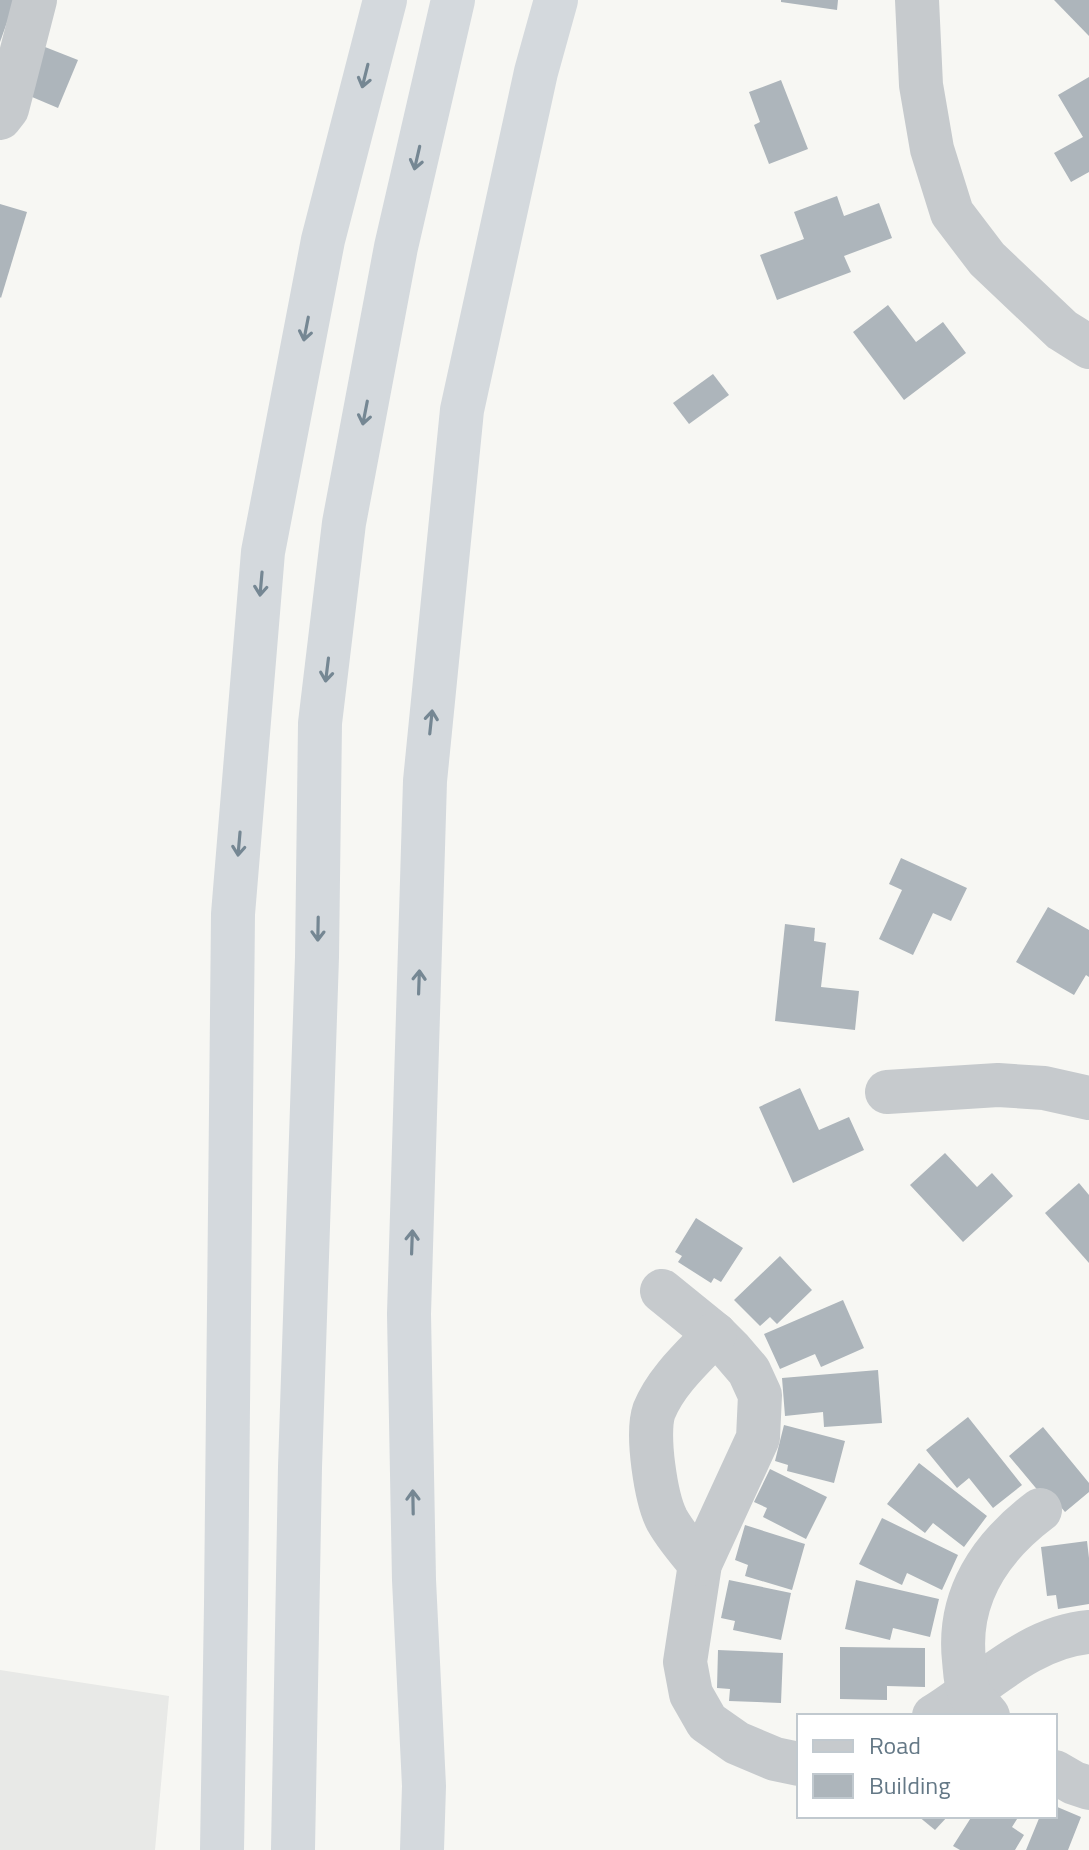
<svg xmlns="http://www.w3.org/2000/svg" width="1089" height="1850" viewBox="0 0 1089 1850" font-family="'Titillium Web',sans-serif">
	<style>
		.built { fill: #e8e9e7 }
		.building { fill: #adb5bb }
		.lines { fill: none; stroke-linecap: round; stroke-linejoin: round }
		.minor { stroke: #c6cacd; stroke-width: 44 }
		.highway { stroke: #d4d9dd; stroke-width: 44 }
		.oneway { stroke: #758793 }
	</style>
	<rect width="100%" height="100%" fill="#f7f7f3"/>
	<polygon class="built" points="0,1670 169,1696 155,1850 0,1850"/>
	<g class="building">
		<polygon points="0,0 15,0 0,42"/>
		<polygon points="781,0 838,0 837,10 781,2"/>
		<polygon points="1054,0 1089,0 1089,36"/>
		<polygon points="45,47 78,60 58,108 25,94"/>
		<polygon points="1089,77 1089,172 1071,182 1054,153 1083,137 1058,95"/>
		<polygon points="781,80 808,149 769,164 754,125 760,122 749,92"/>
		<polygon points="837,196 844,216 879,203 892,238 844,256 851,272 777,300 760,255 804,239 794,212"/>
		<polygon points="0,204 27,212 1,298 0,297"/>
		<polygon points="888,305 916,342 943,322 966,353 904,400 853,332"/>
		<polygon points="713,374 729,395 689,424 673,403"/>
		<polygon points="901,858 967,888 951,921 933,913 913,955 879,939 902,890 889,884"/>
		<polygon points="1048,907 1089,930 1089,977 1086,975 1074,995 1016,962"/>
		<polygon points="785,924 815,928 814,941 826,943 821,987 859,991 855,1030 775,1021"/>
		<polygon points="800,1088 819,1130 849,1117 864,1150 793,1183 759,1107"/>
		<polygon points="945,1153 977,1187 992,1173 1013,1196 963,1242 910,1185"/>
		<polygon points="1079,1183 1089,1195 1089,1263 1045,1213"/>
		<polygon points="696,1218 743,1248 721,1282 714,1278 711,1283 678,1262 682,1256 675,1252"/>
		<polygon points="780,1256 812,1290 777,1324 770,1317 760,1326 734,1300"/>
		<polygon points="843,1300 864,1348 821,1367 815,1354 780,1369 764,1334"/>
		<polygon points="878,1370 882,1423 824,1427 823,1412 785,1416 782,1378"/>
		<polygon points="968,1417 1022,1485 993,1508 969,1478 957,1488 926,1450"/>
		<polygon points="784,1425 845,1441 834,1483 787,1471 788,1465 775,1461"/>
		<polygon points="1043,1427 1089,1483 1089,1492 1065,1512 1046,1489 1040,1493 1009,1456"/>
		<polygon points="919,1463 987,1516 964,1547 933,1523 925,1533 887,1504"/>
		<polygon points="770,1469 827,1497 806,1539 763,1517 767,1508 754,1502"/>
		<polygon points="882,1518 958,1555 942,1590 907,1573 902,1585 859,1564"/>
		<polygon points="745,1525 805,1544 792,1590 745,1576 748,1565 735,1560"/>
		<polygon points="1087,1541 1089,1558 1089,1604 1058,1609 1056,1595 1047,1596 1041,1547"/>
		<polygon points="729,1580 791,1593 781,1640 733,1630 735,1621 721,1618"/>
		<polygon points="856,1580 939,1599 930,1637 893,1628 890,1640 845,1629"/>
		<polygon points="840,1647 925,1648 925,1687 887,1686 887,1700 840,1699"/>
		<polygon points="718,1650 783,1653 781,1703 729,1701 730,1689 717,1688"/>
		<polygon points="1055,1806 1081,1817 1068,1850 1026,1850 1040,1816 1055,1816"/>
		<polygon points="918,1816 948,1816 935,1830"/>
		<polygon points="972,1816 1019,1816 1012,1827 1024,1835 1015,1850 960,1850 953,1846"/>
	</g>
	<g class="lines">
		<g class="minor">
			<polyline points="917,0 921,85 932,149 952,213 987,259 1062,330 1089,347"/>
			<polyline points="0,118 7,109 35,0"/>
			<polyline points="887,1092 998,1085 1044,1088 1089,1098"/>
			<polyline points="662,1291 715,1334 731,1350 749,1371 760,1395 758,1438 700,1564 685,1662 691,1694 707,1722 737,1743 775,1759 799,1764"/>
			<path d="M700,1564C688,1550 676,1536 667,1520C656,1499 646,1434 654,1411C666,1381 693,1357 715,1334"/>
			<path d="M934,1716C983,1686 1029,1637 1089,1632"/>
			<path d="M988,1716C982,1708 972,1700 969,1691C965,1682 965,1669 964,1660C957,1596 991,1547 1040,1510"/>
			<polyline points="1055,1772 1074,1783 1089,1788"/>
		</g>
		<g class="highway">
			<polyline points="222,1850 226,1604 233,914 263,552 323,240 385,0"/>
			<polyline points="293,1850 300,1467 317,957 320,723 344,523 396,247 453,0"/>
			<polyline points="422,1850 424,1786 414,1580 409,1314 425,781 462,410 536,72 556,0"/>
		</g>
	</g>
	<defs><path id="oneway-shaft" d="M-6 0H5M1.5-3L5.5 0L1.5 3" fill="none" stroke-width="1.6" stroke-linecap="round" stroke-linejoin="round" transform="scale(2)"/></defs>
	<g class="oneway">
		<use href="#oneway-shaft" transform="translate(365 76) rotate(104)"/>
		<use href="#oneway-shaft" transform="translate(417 158) rotate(103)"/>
		<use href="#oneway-shaft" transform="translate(306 329) rotate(101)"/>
		<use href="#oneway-shaft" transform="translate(365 413) rotate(101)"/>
		<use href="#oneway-shaft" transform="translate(261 584) rotate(95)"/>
		<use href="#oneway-shaft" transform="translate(327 670) rotate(97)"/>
		<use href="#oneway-shaft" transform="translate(431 722) rotate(-84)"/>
		<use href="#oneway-shaft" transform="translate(239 844) rotate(95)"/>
		<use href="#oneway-shaft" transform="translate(318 929) rotate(91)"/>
		<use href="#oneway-shaft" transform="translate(419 982) rotate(-88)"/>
		<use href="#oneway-shaft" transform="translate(412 1242) rotate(-88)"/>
		<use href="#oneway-shaft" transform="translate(413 1502) rotate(-91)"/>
	</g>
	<rect x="797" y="1714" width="260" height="104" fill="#ffffff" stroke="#c1c9cf" stroke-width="2"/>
	<rect x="813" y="1740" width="40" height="12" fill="#c6cacd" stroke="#c1c9cf" stroke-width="2"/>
	<text x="869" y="1754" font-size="24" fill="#647886">Road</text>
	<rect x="813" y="1774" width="40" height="24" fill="#adb5bb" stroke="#c1c9cf" stroke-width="2"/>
	<text x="869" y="1794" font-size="24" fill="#647886">Building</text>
</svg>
